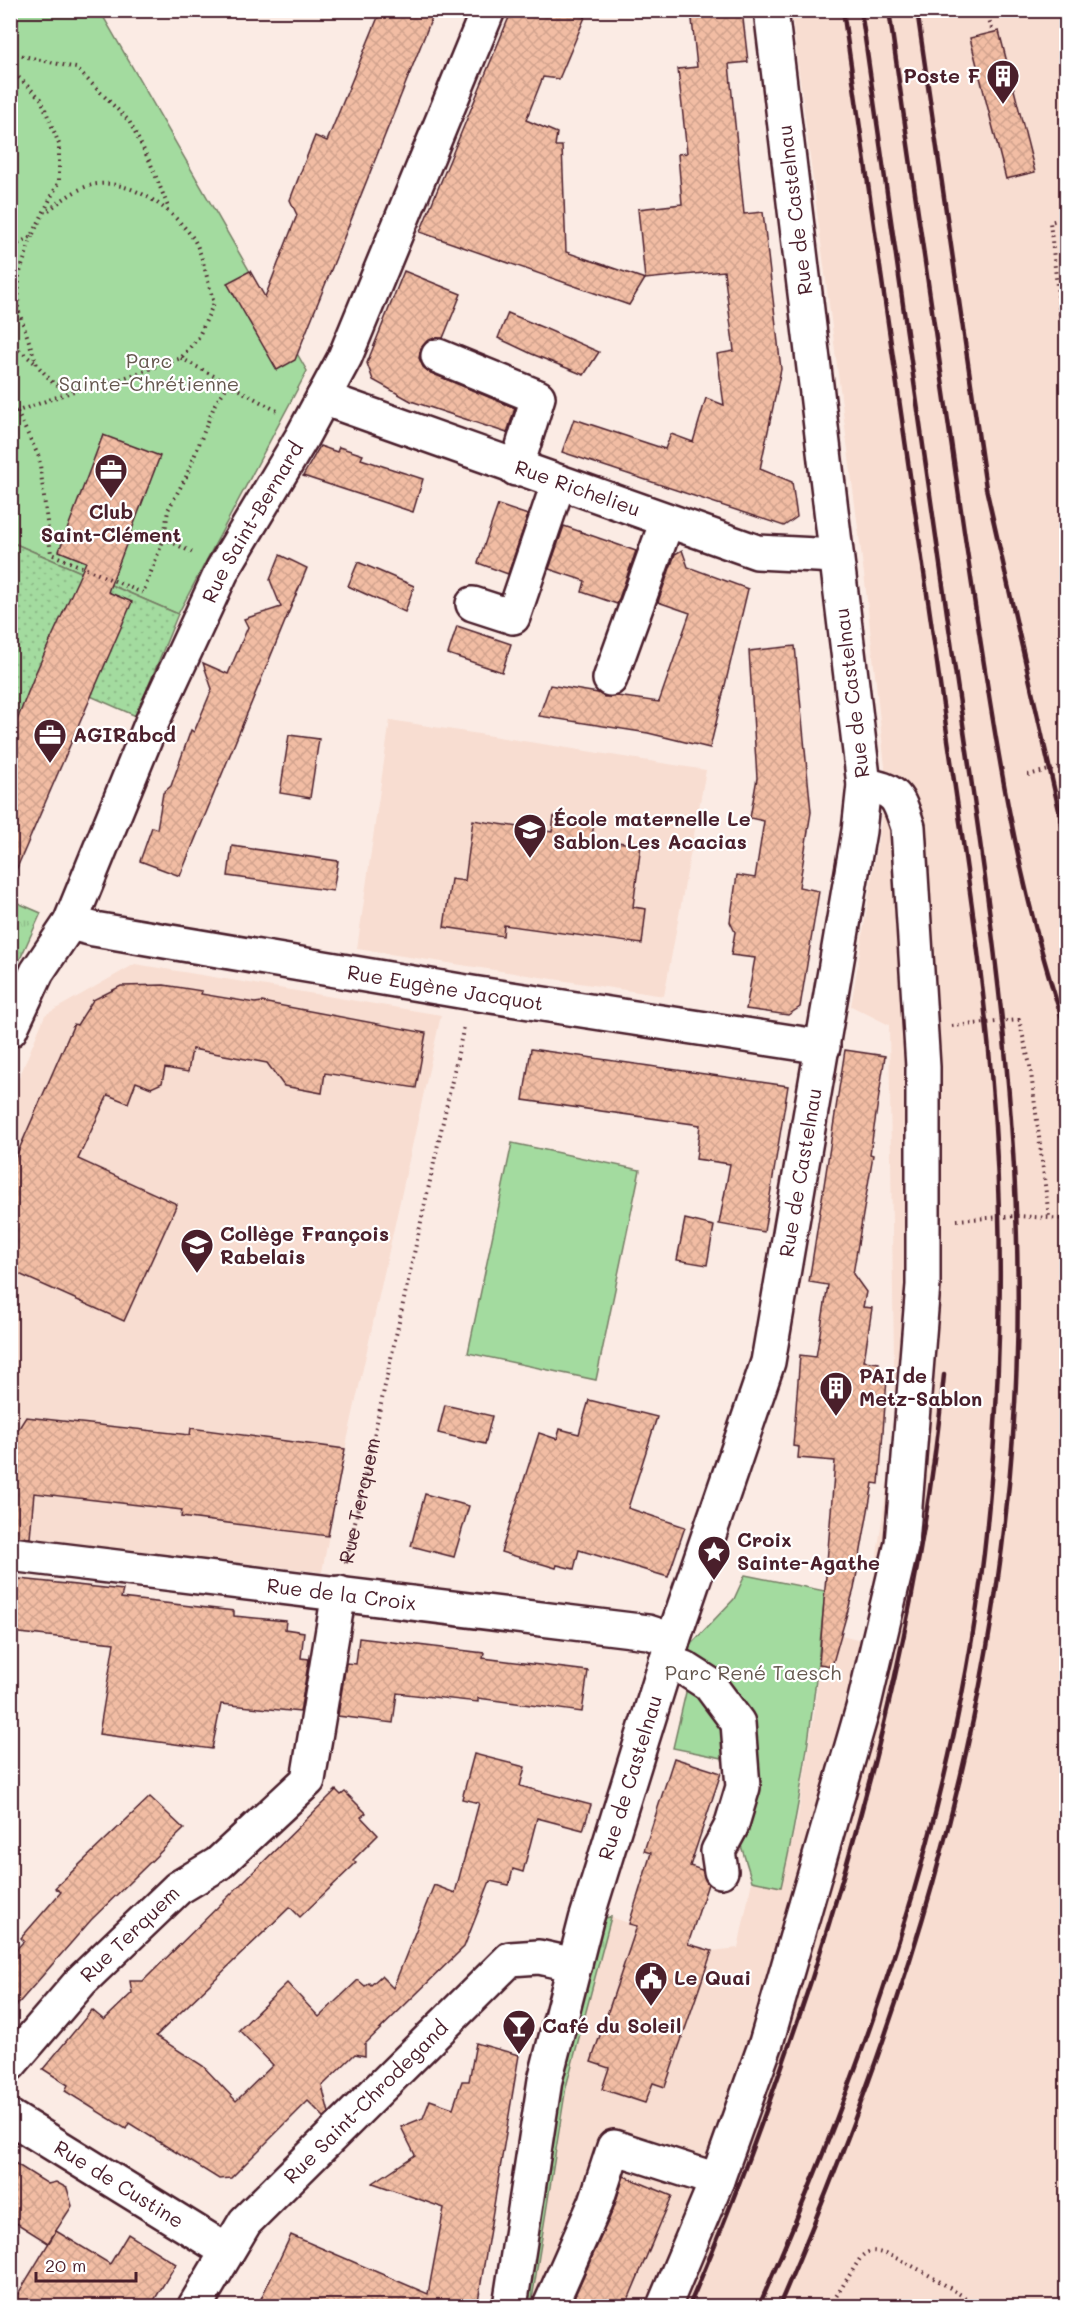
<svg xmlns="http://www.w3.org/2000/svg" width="1077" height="2317" viewBox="0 0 1077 2317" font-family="Mali,sans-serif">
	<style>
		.built { fill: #f8ddd1 }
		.grass { fill: url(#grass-tufts); stroke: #767d65; stroke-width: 1.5 }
		.park { fill: #a3db9f; stroke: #767d65; stroke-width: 1.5 }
		.garden { fill: url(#garden-dots); stroke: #767d65; stroke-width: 1.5 }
		.building { fill: url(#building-cross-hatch); stroke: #4a1f2b; stroke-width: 1.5 }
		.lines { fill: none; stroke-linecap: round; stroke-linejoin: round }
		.minor-casing { stroke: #4a1f2b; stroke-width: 38 }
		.path { stroke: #4a1f2b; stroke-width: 4; stroke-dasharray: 1.5 4.5; stroke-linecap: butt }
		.minor { stroke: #fff; stroke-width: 33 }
		.rail { stroke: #4a1f2b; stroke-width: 4.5 }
		.labels { text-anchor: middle; stroke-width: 4.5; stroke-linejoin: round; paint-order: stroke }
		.poi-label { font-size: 20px; font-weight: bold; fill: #4a1f2b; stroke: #fff; text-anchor: start }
		.street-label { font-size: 20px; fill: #4a1f2b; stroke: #fff }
		.park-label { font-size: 20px; fill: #65574e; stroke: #fff }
	</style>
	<defs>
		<pattern id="grass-tufts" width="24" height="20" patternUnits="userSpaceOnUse" patternTransform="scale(1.5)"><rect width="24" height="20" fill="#a3db9f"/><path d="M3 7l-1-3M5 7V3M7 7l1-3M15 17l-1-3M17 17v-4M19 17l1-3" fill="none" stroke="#8ebc89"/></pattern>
		<pattern id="garden-dots" width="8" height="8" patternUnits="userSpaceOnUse" patternTransform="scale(1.5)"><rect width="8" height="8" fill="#a3db9f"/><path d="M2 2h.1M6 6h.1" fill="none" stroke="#8ebc89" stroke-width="1.8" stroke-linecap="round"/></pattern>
		<pattern id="building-cross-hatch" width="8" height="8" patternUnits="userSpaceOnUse" patternTransform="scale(1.5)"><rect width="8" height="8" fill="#f2bda4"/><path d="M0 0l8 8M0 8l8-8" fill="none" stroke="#d1a28d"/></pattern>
	</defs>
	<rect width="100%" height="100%" fill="#fbebe4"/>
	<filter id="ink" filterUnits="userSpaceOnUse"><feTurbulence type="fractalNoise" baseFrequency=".0167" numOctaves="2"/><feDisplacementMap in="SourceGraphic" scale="12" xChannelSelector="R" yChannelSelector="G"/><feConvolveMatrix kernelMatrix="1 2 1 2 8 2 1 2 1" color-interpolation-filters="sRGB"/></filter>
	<g filter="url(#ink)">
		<g class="built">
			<polygon points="791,11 1066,11 1066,2306 531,2306 566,2087 611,1917 712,1951 738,1948 752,1881 781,1886 798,1816 815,1708 822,1630 865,1641 895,1427 889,1025 851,1006 882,815 885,767 865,582"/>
			<polygon points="390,720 706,770 664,996 357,949"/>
			<polygon points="135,964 441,1015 345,1450 322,1572 11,1538 11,1097 45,1015"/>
		</g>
		<g class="grass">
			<polygon points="11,900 41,913 11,979"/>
			<polygon points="611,1917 566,2087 531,2306 510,2306 586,1920"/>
		</g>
		<g class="park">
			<polygon points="11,11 100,11 307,371 178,614 11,542"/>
			<polygon points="512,1143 640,1170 596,1380 468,1353"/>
			<path d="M745,1575L825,1591C816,1691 804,1789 781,1887L752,1881L739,1839L722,1758L673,1748L687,1688L690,1645L734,1599Z"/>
		</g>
		<polygon class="garden" points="11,542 178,614 136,716 38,673 11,738"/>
		<g class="building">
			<polygon points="381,10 435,10 295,360 277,370 227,283 250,271 265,297 297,215 290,200 298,179 315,136 327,141"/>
			<polygon points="512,10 588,10 559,79 543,77 526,120 557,133 555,146 562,146 566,252 645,279 629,305 420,232"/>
			<polygon points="691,10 742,10 748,62 729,64 744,214 763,212 781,369 760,469 792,482 797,517 784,526 562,452 574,419 665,449 671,434 693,442 706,398 724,405 717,354 734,351 724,271 645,279 638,209 682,204 678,154 687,153 678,69 697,67"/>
			<polygon points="999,31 1035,172 1006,179 970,38"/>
			<polygon points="404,271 461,294 443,338 427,341 421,348 419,358 423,367 431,373 515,408 507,433 411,401 373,380 367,363"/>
			<polygon points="508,313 544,328 599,352 584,375 532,354 498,338"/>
			<polygon points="103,435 160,456 108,592 132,602 10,884 10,738 36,672 86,562 59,551"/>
			<polygon points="320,446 337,452 339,447 363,455 361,459 423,479 413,512 303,476"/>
			<polygon points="498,505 528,515 508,574 478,563"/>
			<polygon points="564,526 636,551 617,604 582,592 585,581 549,569"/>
			<polygon points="682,550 688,567 748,589 710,748 648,733 539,716 550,685 598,693 604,697 617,696 659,702 690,613 658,602 675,554"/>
			<polygon points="280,555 307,568 180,876 140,861 152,827 157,829 163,793 171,786 191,730 194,732 212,689 203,663 228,674 248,627 244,619 281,607 270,580"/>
			<polygon points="358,562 414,586 405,612 348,586"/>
			<polygon points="457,626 511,644 502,672 448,654"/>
			<polygon points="795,646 811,812 799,887 819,891 800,1007 788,1015 746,1009 755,958 731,955 735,932 730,922 737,875 755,878 764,821 750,818 757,778 749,651"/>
			<polygon points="289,735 319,739 310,798 280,793"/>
			<polygon points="554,816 594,821 592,839 641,845 633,907 646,909 642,944 504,925 503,936 444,927 451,879 465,881 473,820 552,832"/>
			<polygon points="232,846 338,861 333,891 228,876"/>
			<polygon points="164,985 202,991 201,994 255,1003 262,1002 426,1033 416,1088 325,1073 322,1093 284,1086 267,1063 192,1049 188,1072 165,1068 162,1083 151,1088 136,1082 128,1103 108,1095 78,1159 177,1204 124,1321 10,1270 10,1170 74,1024 77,1025 93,1000 121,986"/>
			<polygon points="531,1049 788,1086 764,1232 719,1224 730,1164 696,1159 700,1125 523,1100"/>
			<polygon points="845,1050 885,1056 870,1154 873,1155 853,1274 866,1292 863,1307 872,1308 864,1361 879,1363 879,1378 887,1379 879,1484 873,1483 854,1589 832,1666 819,1664 835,1461 798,1458 799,1447 793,1446 800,1355 816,1357 828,1285 809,1282"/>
			<polygon points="685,1219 714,1226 707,1265 677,1260"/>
			<polygon points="589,1400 657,1417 628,1508 685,1527 668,1577 579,1550 574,1569 557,1565 556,1568 501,1552 539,1433 557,1439 560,1429 579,1434"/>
			<polygon points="445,1405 492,1416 485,1444 438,1433"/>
			<polygon points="26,1417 190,1435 191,1428 345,1449 328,1536 181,1517 182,1510 34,1493 30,1538 10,1536 10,1442"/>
			<polygon points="425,1494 469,1506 454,1557 411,1546"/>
			<polygon points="10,1578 123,1590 121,1598 234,1611 234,1616 286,1621 285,1629 304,1632 301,1658 309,1659 300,1712 221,1704 212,1749 99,1734 114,1643 10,1632"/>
			<polygon points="359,1638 484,1653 483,1658 588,1671 582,1712 478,1698 478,1702 397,1693 393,1723 338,1716 346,1663 356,1664"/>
			<polygon points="474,1754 525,1767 520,1786 591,1805 583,1830 537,1818 523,1872 513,1869 509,1885 490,1881 464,1947 365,2044 365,2056 355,2054 322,2086 329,2113 324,2117 308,2101 231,2178 219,2179 129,2123 126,2129 65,2091 68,2085 43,2069 92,2010 104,2020 132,1993 130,1981 143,1981 336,1790 341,1795 345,1792 366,1813 361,1817 378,1835 353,1860 356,1863 300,1917 290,1907 156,2036 203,2066 236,2101 273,2065 239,2030 287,1983 319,2017 358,1980 365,1986 369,1983 371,1985 381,1976 393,1988 434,1885 455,1893 479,1803 462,1799"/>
			<polygon points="674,1758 721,1773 690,1866 702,1870 708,1884 688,1944 712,1951 665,2087 653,2083 645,2103 602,2089 609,2068 591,2062 637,1926 629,1924 651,1853 644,1851"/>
			<polygon points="150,1797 184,1829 91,1920 10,2013 10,1956 24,1941 21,1938 61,1892 55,1888"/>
			<polygon points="476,2043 519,2055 477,2307 257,2307 291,2235 428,2294 444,2208 373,2183 415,2155 401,2127 423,2118 430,2100 453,2108 462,2081 469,2081"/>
			<polygon points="10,2160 48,2184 56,2182 67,2188 72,2206 48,2243 10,2219"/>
			<polygon points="624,2176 672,2196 625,2307 583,2307 572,2302 613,2210"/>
			<polygon points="56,2231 110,2264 128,2234 176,2264 150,2307 10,2307"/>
		</g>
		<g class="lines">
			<defs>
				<g id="minor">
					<polyline points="438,356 538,397 516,469"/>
					<path id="s2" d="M323,398L757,552L836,556"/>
					<polyline points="473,604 513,617 558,484"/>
					<polyline points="610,679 667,521"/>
					<path id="s3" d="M70,923L94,929L472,993L823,1047"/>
					<path id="s4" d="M10,1030L37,972L70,923L152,722L223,569L302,437L345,357L488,10"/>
					<path id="s5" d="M10,1554L648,1632L673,1640"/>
					<polyline points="666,1662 684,1668 709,1684 738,1723 743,1787 731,1827 718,1851 721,1871"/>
					<path id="s6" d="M10,2064L82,1980L178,1888L218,1864L308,1780L339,1593"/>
					<path id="s7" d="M10,2117L227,2251"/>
					<path id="s8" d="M195,2306L245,2222L510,1959L539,1957L575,1965"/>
					<path id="s9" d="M510,2306L545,2080L586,1920L673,1640L768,1362L859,831L864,785L771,10"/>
					<polyline points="550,2306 596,2202 614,2147 717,2180"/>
					<path d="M664,2306L717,2180L766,2043L863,1708L902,1543L923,1285V1067L908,827C898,796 896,790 864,785"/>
				</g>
			</defs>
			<use href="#minor" class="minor-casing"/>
			<g class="path">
				<polyline points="986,10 993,32"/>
				<polyline points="10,53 76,68 129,121 150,162 169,209"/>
				<polyline points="10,69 41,99 59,144 59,181 32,236 10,248"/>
				<polyline points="1066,218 1050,222 1060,313 1066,334"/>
				<path d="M32,236L19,275L18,309L37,365L54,384L80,389L112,382L181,358L198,338L214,303C208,285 203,253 193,238C173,210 133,180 97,184C79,186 59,202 45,213"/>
				<polyline points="10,342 36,364"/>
				<polyline points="181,358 279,412"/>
				<polyline points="17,412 39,457 51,554 143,593 164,538 168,510 186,477 215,404 229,384"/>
				<polyline points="10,414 79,389"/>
				<polyline points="128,541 164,538 195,554"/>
				<polyline points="1063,766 1066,779"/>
				<polyline points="1028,775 1066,766"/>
				<polyline points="952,1026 1019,1020 1030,1065 1049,1217"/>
				<polyline points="957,1220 1018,1216 1066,1219"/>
				<path id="s1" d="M346,1563L464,1026"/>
				<path d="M830,2306L861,2257C866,2252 871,2250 878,2252C908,2259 952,2290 979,2306"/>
			</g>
			<use href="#minor" class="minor"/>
			<g class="rail">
				<path d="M889,10C913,184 939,358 964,531C989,698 1011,870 1066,1030"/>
				<polyline points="917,10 986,488 1066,841"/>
				<path d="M689,2306C736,2199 775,2089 812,1978C875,1781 924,1581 944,1375"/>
				<path d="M759,2306C864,2068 954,1814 984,1553C999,1417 1004,1279 996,1142C987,981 959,822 937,663C905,446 874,228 843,10"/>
				<path d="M779,2306C901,2024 991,1745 1013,1436C1032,1176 992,920 954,663C923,446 892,228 861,10"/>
			</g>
		</g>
	</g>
	<defs>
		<symbol id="building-pin" viewBox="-11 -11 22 30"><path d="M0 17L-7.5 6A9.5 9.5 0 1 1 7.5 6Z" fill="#4a1f2b" stroke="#fff"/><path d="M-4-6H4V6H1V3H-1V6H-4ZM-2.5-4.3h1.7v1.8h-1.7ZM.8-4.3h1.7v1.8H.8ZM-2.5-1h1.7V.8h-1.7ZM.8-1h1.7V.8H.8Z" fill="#fff"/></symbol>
		<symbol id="office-pin" viewBox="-11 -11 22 30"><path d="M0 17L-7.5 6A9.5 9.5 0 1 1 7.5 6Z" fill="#4a1f2b" stroke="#fff"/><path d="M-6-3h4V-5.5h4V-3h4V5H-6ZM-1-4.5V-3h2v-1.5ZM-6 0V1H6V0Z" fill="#fff"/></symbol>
		<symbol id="school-pin" viewBox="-11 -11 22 30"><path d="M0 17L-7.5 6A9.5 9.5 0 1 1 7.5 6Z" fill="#4a1f2b" stroke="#fff"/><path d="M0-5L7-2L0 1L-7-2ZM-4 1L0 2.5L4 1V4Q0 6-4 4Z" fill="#fff"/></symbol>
		<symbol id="sight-pin" viewBox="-11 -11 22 30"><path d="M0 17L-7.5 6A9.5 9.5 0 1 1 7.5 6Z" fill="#4a1f2b" stroke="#fff"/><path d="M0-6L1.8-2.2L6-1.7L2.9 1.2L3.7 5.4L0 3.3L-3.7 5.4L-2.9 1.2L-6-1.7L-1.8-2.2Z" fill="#fff"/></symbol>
		<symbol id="civic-pin" viewBox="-11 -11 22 30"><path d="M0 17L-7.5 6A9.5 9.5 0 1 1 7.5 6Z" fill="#4a1f2b" stroke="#fff"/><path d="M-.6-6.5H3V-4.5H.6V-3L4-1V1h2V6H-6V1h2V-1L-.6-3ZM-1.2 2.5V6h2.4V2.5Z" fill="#fff"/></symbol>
		<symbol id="bar-pin" viewBox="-11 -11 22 30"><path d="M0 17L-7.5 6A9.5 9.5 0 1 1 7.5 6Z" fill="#4a1f2b" stroke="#fff"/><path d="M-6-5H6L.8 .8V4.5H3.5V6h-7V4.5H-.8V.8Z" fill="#fff"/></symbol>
	</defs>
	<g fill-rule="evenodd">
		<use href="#building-pin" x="984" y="57" width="38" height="52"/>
		<use href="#office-pin" x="92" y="451" width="38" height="52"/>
		<use href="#office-pin" x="31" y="716" width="38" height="52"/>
		<use href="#school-pin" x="511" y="811" width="38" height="52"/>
		<use href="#school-pin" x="178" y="1226" width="38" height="52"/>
		<use href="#building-pin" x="817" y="1369" width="38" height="52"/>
		<use href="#sight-pin" x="695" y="1533" width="38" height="52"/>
		<use href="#civic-pin" x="632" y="1959" width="38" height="52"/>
		<use href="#bar-pin" x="500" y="2007" width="38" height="52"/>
	</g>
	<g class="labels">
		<g class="poi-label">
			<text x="980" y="83" text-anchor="end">Poste F</text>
			<text x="111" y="519" text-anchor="middle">Club<tspan x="111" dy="23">Saint-Clément</tspan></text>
			<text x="73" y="742">AGIRabcd</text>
			<text x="553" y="826">École maternelle Le<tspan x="553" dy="23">Sablon Les Acacias</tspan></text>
			<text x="220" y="1241">Collège François<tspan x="220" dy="23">Rabelais</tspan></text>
			<text x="859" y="1383">PAI de<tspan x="859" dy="23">Metz-Sablon</tspan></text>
			<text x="737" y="1547">Croix<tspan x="737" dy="23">Sainte-Agathe</tspan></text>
			<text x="674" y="1985">Le Quai</text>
			<text x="542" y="2033">Café du Soleil</text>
		</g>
		<g class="street-label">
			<text transform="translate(795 210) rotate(-97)" y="7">Rue de Castelnau</text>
			<text dy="7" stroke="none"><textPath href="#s2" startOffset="270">Rue Richelieu</textPath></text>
			<text dy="7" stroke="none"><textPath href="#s4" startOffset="564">Rue Saint-Bernard</textPath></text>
			<text transform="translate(852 693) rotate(-97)" y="7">Rue de Castelnau</text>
			<text dy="7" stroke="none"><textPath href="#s3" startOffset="381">Rue Eugène Jacquot</textPath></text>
			<text dy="7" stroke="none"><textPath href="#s9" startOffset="1173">Rue de Castelnau</textPath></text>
			<text dy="7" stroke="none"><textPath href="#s1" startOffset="64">Rue Terquem</textPath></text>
			<text dy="7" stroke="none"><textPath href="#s5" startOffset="334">Rue de la Croix</textPath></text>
			<text dy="7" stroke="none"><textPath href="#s9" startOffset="543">Rue de Castelnau</textPath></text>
			<text dy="7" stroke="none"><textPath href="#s6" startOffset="177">Rue Terquem</textPath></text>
			<text dy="7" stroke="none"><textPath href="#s8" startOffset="268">Rue Saint-Chrodegand</textPath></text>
			<text dy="7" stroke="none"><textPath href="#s7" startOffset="128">Rue de Custine</textPath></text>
		</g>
		<g class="park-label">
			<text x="149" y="368">Parc<tspan x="149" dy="23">Sainte-Chrétienne</tspan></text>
			<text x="753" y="1680">Parc René Taesch</text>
		</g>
	</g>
	<rect width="1077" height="2317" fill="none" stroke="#fff" stroke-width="36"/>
	<rect x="18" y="18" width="1041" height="2281" fill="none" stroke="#4a1f2b" stroke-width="2" filter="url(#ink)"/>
	<path d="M36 2272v9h100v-9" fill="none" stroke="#4a1f2b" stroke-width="3"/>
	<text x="45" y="2272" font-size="18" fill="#4a1f2b" stroke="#ffffff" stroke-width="4.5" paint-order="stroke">20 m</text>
</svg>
